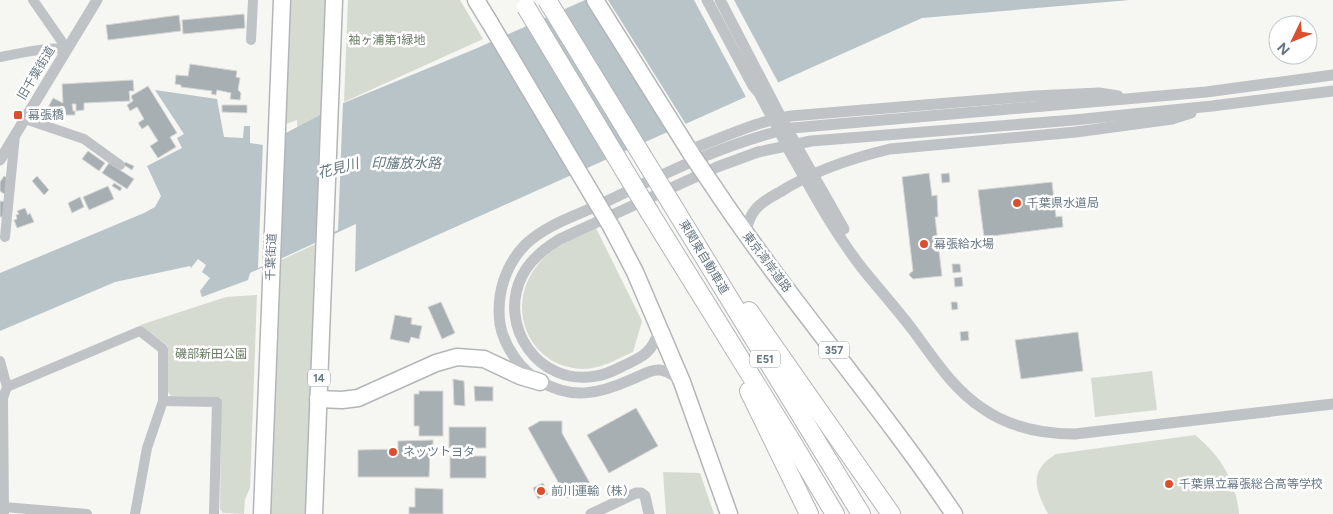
<svg xmlns="http://www.w3.org/2000/svg" width="1333" height="514" viewBox="0 0 1333 514" font-family="Figtree,'Noto Sans JP',sans-serif">
	<style>
		.green { fill: #d6dbd2 }
		.water { fill: #b8c4c8 }
		.pier { fill: #f6f6f3 }
		.building { fill: #a7afb3; stroke: #d7d7d5 }
		.lines { fill: none; stroke-linecap: round; stroke-linejoin: round }
		.trunk-casing { stroke: #b2b6b9; stroke-width: 19 }
		.motorway-casing { stroke: #b2b6b9; stroke-width: 20 }
		.minor { stroke: #bfc3c6; stroke-width: 10 }
		.tertiary { stroke: #bfc3c6; stroke-width: 11 }
		.trunk { stroke: #fff; stroke-width: 16 }
		.motorway { stroke: #fff; stroke-width: 18 }
		.trunk-bridge-casing { stroke: #b2b6b9; stroke-width: 19; stroke-linecap: butt }
		.motorway-bridge-casing { stroke: #b2b6b9; stroke-width: 20; stroke-linecap: butt }
		.tertiary-bridge { stroke: #bfc3c6; stroke-width: 11 }
		.trunk-bridge { stroke: #fff; stroke-width: 16 }
		.motorway-bridge { stroke: #fff; stroke-width: 18 }
		.poi-dot { fill: #da502f; stroke: #fff; stroke-width: 2 }
		.labels { text-anchor: middle; stroke-width: 5; stroke-linejoin: round; paint-order: stroke }
		.shield { fill: #fff; stroke: #95a0a8; stroke-width: 1 }
		.shield-label { font-size: 11px; font-weight: bold; fill: #677782 }
		.park-label { font-size: 12px; fill: #6a7a65; stroke: #fff }
		.street-label { font-size: 12px; fill: #677782; stroke: #fff }
		.poi-label { font-size: 12px; fill: #677782; stroke: #fff; text-anchor: start }
		.water-label { font-size: 14px; font-style: italic; fill: #63787f; stroke: #fff }
	</style>
	<rect width="100%" height="100%" fill="#f6f6f3"/>
	<g class="green">
		<polygon points="290,0 328,0 324,115 297,127 297,120 286,124"/>
		<polygon points="348,0 460,0 483,39 344,102"/>
		<path d="M595,226L642,321L633,352C617,359 601,369 583,369C530,368 504,309 536,267C551,247 573,238 595,226Z"/>
		<polygon points="318,243 307,514 270,514 279,261"/>
		<polygon points="257,295 250,488 245,499 244,514 223,513 220,509 221,398 171,396 168,392 168,346 140,325 226,297"/>
		<polygon points="1152,371 1157,410 1095,417 1091,378"/>
		<path d="M1195,435C1220,455 1236,481 1239,514H1048C1035,489 1028,471 1056,454Z"/>
		<polygon points="663,472 700,473 714,514 666,514"/>
	</g>
	<polygon class="water" points="585,0 1130,0 922,18 355,272 356,224 250,273 248,280 202,297 200,291 210,278 202,272 206,265 198,259 191,268 190,266 115,282 0,331 0,273 144,213 155,207 161,196 147,166 182,148 177,138 184,134 155,90 217,99 224,137 243,138 244,126 250,126 250,143 263,145 341,104 475,49"/>
	<g class="pier">
		<polygon points="586,0 608,0 687,126 670,134"/>
		<polygon points="694,0 734,0 779,84 747,99"/>
		<polygon points="343,102 338,230 317,241 325,112"/>
		<polygon points="283,132 278,259 258,268 263,142"/>
	</g>
	<g class="building">
		<polygon points="244,14 245,28 183,34 182,20"/>
		<polygon points="179,15 181,31 108,40 106,25"/>
		<polygon points="190,64 237,71 236,77 240,78 238,90 241,93 240,100 230,99 231,93 217,90 216,95 211,94 212,91 181,87 181,85 175,84 176,75 188,76"/>
		<polygon points="133,80 134,91 129,91 130,101 84,103 84,110 76,111 76,104 72,104 73,111 75,111 75,115 64,115 64,113 59,110 52,122 43,117 53,98 63,103 62,84"/>
		<polygon points="148,86 177,133 170,137 176,147 158,158 150,146 158,141 148,125 142,129 138,123 144,119 137,107 130,111 127,105 133,101 131,96"/>
		<polygon points="222,105 247,105 247,113 222,112"/>
		<polygon points="88,151 105,163 99,171 82,159"/>
		<polygon points="125,162 134,166 132,170 124,165"/>
		<polygon points="109,163 134,179 127,189 102,173"/>
		<polygon points="929,173 932,196 937,195 938,217 935,217 942,276 913,279 909,275 910,273 913,271 902,177"/>
		<polygon points="949,173 950,182 942,183 941,174"/>
		<polygon points="4,176 10,180 7,196 0,191 0,182"/>
		<polygon points="37,176 49,190 44,195 32,181"/>
		<polygon points="1052,182 1056,217 1062,216 1063,227 984,237 978,190"/>
		<polygon points="114,183 122,188 120,191 112,186"/>
		<polygon points="108,186 114,199 89,210 83,197"/>
		<polygon points="80,197 84,207 72,213 68,203"/>
		<polygon points="0,201 6,202 4,217 0,217"/>
		<polygon points="25,208 28,215 30,213 34,222 17,228 14,220 17,219 16,215 19,214 17,211"/>
		<polygon points="952,264 960,264 961,272 953,273"/>
		<polygon points="962,277 963,286 955,287 954,278"/>
		<polygon points="441,302 455,333 442,339 428,307"/>
		<polygon points="951,302 957,302 958,309 952,310"/>
		<polygon points="395,315 412,318 411,324 422,326 419,339 411,337 409,343 390,339"/>
		<polygon points="968,331 969,340 961,341 960,332"/>
		<polygon points="1078,332 1083,371 1021,379 1015,340"/>
		<polygon points="453,379 464,381 465,406 454,405"/>
		<polygon points="474,386 493,387 493,401 475,401"/>
		<polygon points="419,391 443,391 443,436 419,436 419,426 414,426 414,394 419,394"/>
		<polygon points="636,408 658,446 609,473 587,435"/>
		<polygon points="540,421 562,421 562,433 591,485 567,498 528,428"/>
		<rect x="449" y="427" width="37" height="21"/>
		<polygon points="433,440 433,455 430,454 429,477 358,477 358,450 398,449 398,441"/>
		<rect x="450" y="456" width="36" height="22"/>
		<polygon points="543,483 548,494 538,499 533,488"/>
		<polygon points="415,488 443,489 443,514 409,514 409,507 415,507"/>
	</g>
	<g class="lines">
		<defs>
			<g id="trunk">
				<polyline points="476,0 490,23"/>
				<polyline points="595,0 692,155"/>
				<path d="M713,186C788,299 878,401 954,514"/>
				<polyline points="612,228 635,272 682,382 729,514"/>
				<polyline points="318,399 342,400 358,398 436,363 457,357 484,359 520,376 540,382"/>
				<polyline points="262,514 282,0"/>
				<polyline points="314,514 334,0"/>
			</g>
			<g id="motorway">
				<polyline points="671,203 861,514"/>
				<polyline points="650,213 792,442 835,514"/>
				<polyline points="749,311 891,514"/>
				<polyline points="749,391 809,514"/>
			</g>
		</defs>
		<use href="#trunk" class="trunk-casing"/>
		<use href="#motorway" class="motorway-casing"/>
		<g class="minor">
			<polyline points="33,0 67,49"/>
			<polyline points="251,40 253,0"/>
			<path d="M0,57C22,53 45,47 67,49"/>
			<polyline points="25,119 84,139 120,165"/>
			<polyline points="5,237 15,135"/>
			<polyline points="0,361 7,387 140,331 163,349 163,401 147,448 135,514"/>
			<polyline points="163,401 217,402 214,514"/>
			<polyline points="4,507 87,514"/>
			<polyline points="4,514 3,398 7,387"/>
		</g>
		<g class="tertiary">
			<polyline points="707,0 753,86 759,93 776,125"/>
			<polyline points="720,0 784,123"/>
			<path d="M689,150C723,138 756,121 791,116L1034,96L1099,93L1118,96"/>
			<polyline points="799,150 844,229"/>
			<path d="M790,152C812,191 834,232 862,268C878,288 896,308 912,329C933,357 952,388 982,408C1009,427 1042,434 1075,434L1333,404"/>
			<polyline points="0,160 97,0"/>
			<path d="M745,234C747,226 749,217 755,210C761,202 771,197 780,192C813,171 852,158 890,149L1076,132L1172,119L1191,113"/>
			<path d="M660,329C652,353 643,357 621,367C613,371 604,375 596,376C539,387 497,326 522,276C530,260 545,248 560,239L717,167L758,152L811,141L1074,120L1212,106L1333,91"/>
			<path d="M682,381C675,377 667,369 658,370C649,370 639,377 630,380C599,394 571,400 540,381C520,370 504,346 500,324C496,295 505,265 526,244C546,225 575,216 599,205C662,175 724,143 792,128L1206,92L1333,75"/>
			<polyline points="591,514 636,493 641,493 645,496 649,514"/>
		</g>
		<use href="#trunk" class="trunk"/>
		<use href="#motorway" class="motorway"/>
		<defs>
			<g id="trunk-bridge">
				<polyline points="490,23 612,228"/>
				<polyline points="692,155 713,186"/>
			</g>
			<g id="motorway-bridge">
				<polyline points="547,0 671,203"/>
				<polyline points="526,7 650,213"/>
			</g>
		</defs>
		<use href="#trunk-bridge" class="trunk-bridge-casing"/>
		<use href="#motorway-bridge" class="motorway-bridge-casing"/>
		<g class="tertiary-bridge">
			<polyline points="784,123 799,150"/>
			<polyline points="776,125 790,152"/>
		</g>
		<use href="#trunk-bridge" class="trunk-bridge"/>
		<use href="#motorway-bridge" class="motorway-bridge"/>
	</g>
	<g class="poi-dot">
		<rect x="13" y="110" width="10" height="10" rx="2.5"/>
		<circle cx="1017" cy="203" r="5"/>
		<circle cx="924" cy="244" r="5"/>
		<circle cx="393" cy="452" r="5"/>
		<circle cx="1169" cy="484" r="5"/>
		<circle cx="541" cy="491" r="5"/>
	</g>
	<g class="labels">
		<g class="shield">
			<rect x="819" y="341.5" width="30" height="17" rx="4"/>
			<rect x="750" y="350.5" width="30" height="17" rx="4"/>
			<rect x="308" y="369.5" width="22" height="17" rx="4"/>
		</g>
		<g class="shield-label">
			<text x="834" y="354">357</text>
			<text x="765" y="363">E51</text>
			<text x="319" y="382">14</text>
		</g>
		<g class="park-label">
			<text x="387" y="44">袖ヶ浦第1緑地</text>
			<text x="211" y="358">磯部新田公園</text>
		</g>
		<g class="street-label">
			<text transform="translate(36 73) rotate(-59)" y="4">旧千葉街道</text>
			<text transform="translate(271 257) rotate(-88)" y="4">千葉街道</text>
			<text transform="translate(704 257) rotate(59)" y="4">東関東自動車道</text>
			<text transform="translate(767 262) rotate(53)" y="4">東京湾岸道路</text>
		</g>
		<g class="poi-label">
			<text x="28" y="119">幕張橋</text>
			<text x="1027" y="207">千葉県水道局</text>
			<text x="934" y="248">幕張給水場</text>
			<text x="403" y="456">ネッツトヨタ</text>
			<text x="1179" y="488">千葉県立幕張総合高等学校</text>
			<text x="551" y="495">前川運輸（株）</text>
		</g>
		<g class="water-label">
			<text x="406" y="168">印旛放水路</text>
			<text transform="translate(338 168) rotate(-15)" y="5">花見川</text>
		</g>
	</g>
	<g transform="translate(1293 40) rotate(227)"><circle r="24" fill="#ffffff" stroke="#c2c9cd"/>
	<path d="M0-4L9 19L0 12L-9 19Z" fill="#da502f"/>
	<text y="-8" font-size="14" font-weight="bold" text-anchor="middle" fill="#677782">N</text>
	</g>
</svg>
